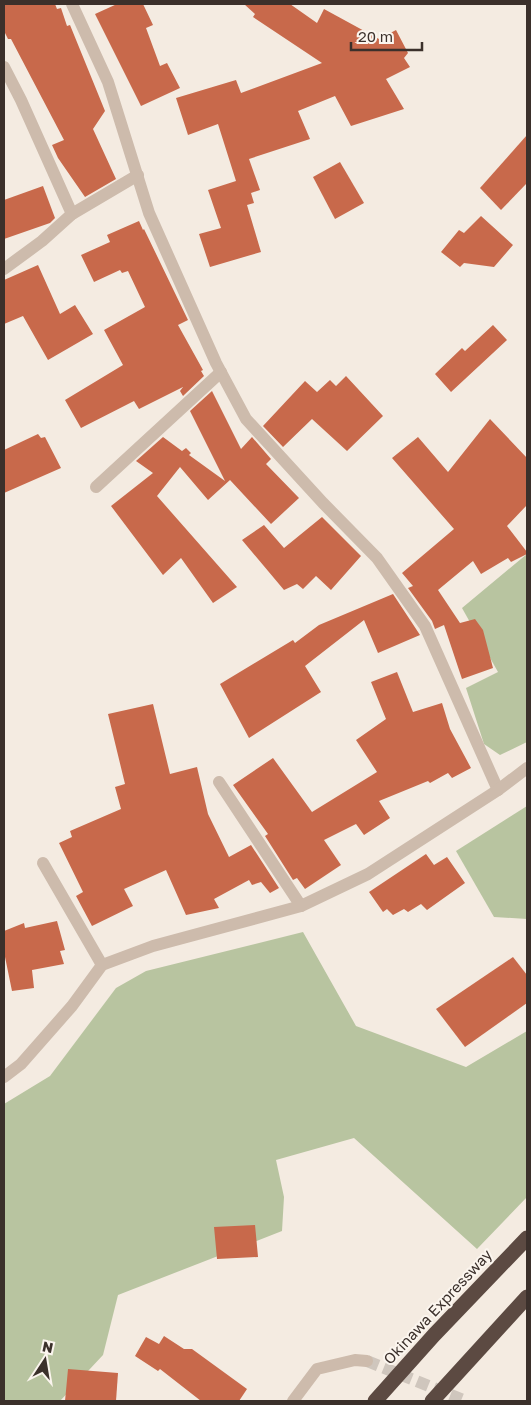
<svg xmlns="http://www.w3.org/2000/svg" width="531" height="1405" viewBox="0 0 531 1405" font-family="'Golos Text',sans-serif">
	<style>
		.green { fill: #b8c4a0 }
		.building { fill: #c8694b }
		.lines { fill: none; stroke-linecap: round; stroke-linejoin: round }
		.minor-tunnel { stroke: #cfc6bd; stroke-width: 12; stroke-dasharray: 12 6; stroke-linecap: butt }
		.minor { stroke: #cdbbac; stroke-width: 12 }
		.highway { stroke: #5c4a42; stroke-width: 15 }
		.labels { text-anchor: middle; stroke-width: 4; stroke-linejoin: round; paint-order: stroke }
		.street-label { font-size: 15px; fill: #3b302b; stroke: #fbf5ee }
	</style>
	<rect width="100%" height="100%" fill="#f4ebe1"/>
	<g class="green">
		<polygon points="527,554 527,742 500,755 484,744 466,688 498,672 462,608"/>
		<polygon points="527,806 527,919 494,917 456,851"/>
		<polygon points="303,932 356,1026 466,1067 527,1031 527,1197 477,1249 354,1138 276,1160 284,1197 282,1231 118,1295 103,1355 60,1401 4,1401 4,1104 50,1076 116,988 146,971"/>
	</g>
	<g class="building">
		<polygon points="4,4 55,4 57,9 61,8 67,26 70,25 105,111 93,129 116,179 85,197 58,158 52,145 64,140 11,39 8,39 4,31"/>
		<polygon points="117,4 143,4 153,25 146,28 160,66 167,63 180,88 141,106 95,14"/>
		<polygon points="244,4 290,4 317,23 324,9 379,39 396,30 408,53 404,58 410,67 386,79 404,109 351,126 335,96 298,111 310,139 249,159 260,190 251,193 254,203 247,205 261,252 210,267 199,234 221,228 208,190 236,181 218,124 188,135 176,98 236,80 241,93 322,63 253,17 255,14"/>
		<polygon points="527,135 527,183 501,210 480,188"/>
		<polygon points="340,162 364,203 335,219 313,177"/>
		<polygon points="43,186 55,218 50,223 4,239 4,200"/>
		<polygon points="481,216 513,245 494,267 464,263 460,267 441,252 459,230 464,233"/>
		<polygon points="139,221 143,230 144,229 188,320 178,325 203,370 201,371 204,376 183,396 180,391 183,387 139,409 134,401 81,428 65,400 123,365 104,330 145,307 128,271 122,273 120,270 94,282 81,255 110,242 107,235"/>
		<polygon points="38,265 60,314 75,305 93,334 48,360 23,316 4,324 4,280"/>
		<polygon points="493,325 507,340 451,392 435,374 462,348 465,351"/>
		<polygon points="346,376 383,416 347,451 312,419 283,447 263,426 305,381 317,392 330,380 336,386"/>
		<polygon points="212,391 241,449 252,437 271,459 266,464 299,498 271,524 230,480 208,500 180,467 157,496 237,587 213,603 181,558 163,575 111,506 153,473 136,461 163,437 182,451 186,448 191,453 189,455 225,481 190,411"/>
		<polygon points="490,419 527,458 527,505 507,526 527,552 527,554 511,562 508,558 481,574 473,561 438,590 460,623 475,619 483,630 493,668 462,679 444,625 435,629 432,621 408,588 413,586 402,573 454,529 392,458 418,437 448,472"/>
		<polygon points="38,434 41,438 45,437 61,468 4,493 4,450"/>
		<polygon points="322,517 361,556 331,590 316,576 303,589 297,584 284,590 242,540 264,525 284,548"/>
		<polygon points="393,594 420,635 378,653 364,620 305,666 321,692 249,738 220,684 293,640 295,643 319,625"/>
		<polygon points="397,672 413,712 442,703 450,729 471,768 452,778 448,773 430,783 428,781 379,801 390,818 364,835 356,824 324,840 341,865 305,889 297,878 293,880 265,836 268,834 233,785 273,758 312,812 377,772 356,740 386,719 371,682"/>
		<polygon points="153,704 170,774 197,767 208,814 229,857 251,845 279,888 270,893 261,882 252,885 249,880 214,899 219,908 186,915 166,870 124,889 133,906 92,926 76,896 83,892 59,843 72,837 70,831 121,809 115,787 125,784 108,714"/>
		<polygon points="426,854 434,865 447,857 465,883 427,910 421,904 408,912 404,909 393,915 387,909 383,912 369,892"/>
		<polygon points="57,921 65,950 60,951 64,964 32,970 34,988 12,991 4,952 4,931 24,923 25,928"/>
		<polygon points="513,957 527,975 527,1003 465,1047 436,1009"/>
		<polygon points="255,1225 258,1257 217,1259 214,1227"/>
		<polygon points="164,1336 184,1349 192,1349 247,1389 239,1401 201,1401 160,1369 158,1371 135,1356 146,1337 159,1344"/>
		<polygon points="68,1369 118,1373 116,1401 65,1401"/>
	</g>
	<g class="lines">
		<polyline class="minor-tunnel" points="367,1361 466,1401"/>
		<g class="minor">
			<polyline points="72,4 108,82 149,213 216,363 246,419 323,503 377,558 425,626 498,790"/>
			<polyline points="4,67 21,100 72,214"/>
			<polyline points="4,269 42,241 72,214 138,175"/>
			<polyline points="96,487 221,372"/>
			<polyline points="219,782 301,906"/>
			<polyline points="43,863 102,965"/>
			<polyline points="4,1077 21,1064 72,1006 102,965 153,946 301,906 368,874 498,790 527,768"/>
			<polyline points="293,1401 317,1369 355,1360 367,1361"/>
		</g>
		<g class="highway">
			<polyline points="375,1401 434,1335 527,1238"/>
			<polyline points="432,1401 527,1297"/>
		</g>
	</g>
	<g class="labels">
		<g class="street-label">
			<text transform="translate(438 1307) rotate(-47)" y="5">Okinawa Expressway</text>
		</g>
	</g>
	<rect width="531" height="1405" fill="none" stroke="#3b302b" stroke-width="10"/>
	<g transform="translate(45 1360) rotate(12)" stroke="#fbf5ee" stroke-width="4" paint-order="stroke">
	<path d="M0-4L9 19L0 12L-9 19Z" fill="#3b302b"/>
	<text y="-8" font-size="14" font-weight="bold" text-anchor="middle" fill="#3b302b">N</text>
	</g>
	<path d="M351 42v8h71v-8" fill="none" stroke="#3b302b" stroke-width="2.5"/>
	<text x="358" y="42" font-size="15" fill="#3b302b" stroke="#fbf5ee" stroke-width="4" paint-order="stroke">20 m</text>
</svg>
